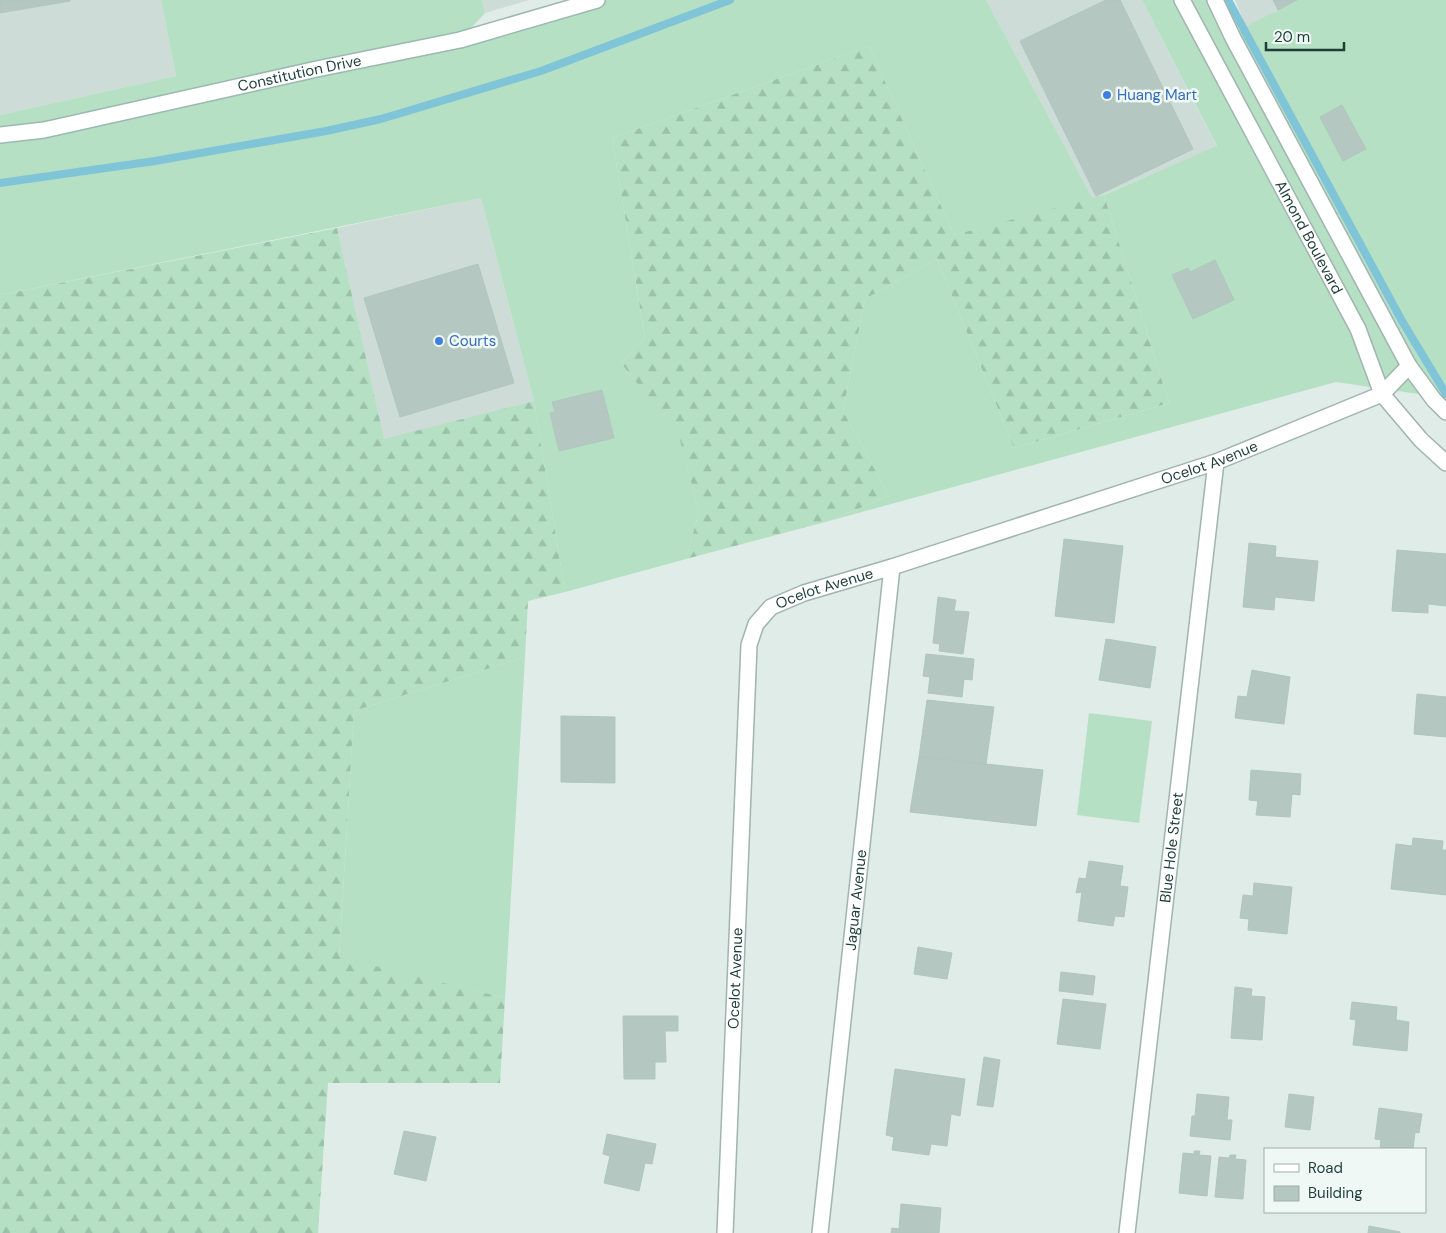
<svg xmlns="http://www.w3.org/2000/svg" width="1446" height="1233" viewBox="0 0 1446 1233" font-family="'DM Sans',sans-serif">
	<style>
		.built { fill: #cddcd6 }
		.grass { fill: #b5e0c4 }
		.forest { fill: url(#forest-firs) }
		.lines { fill: none; stroke-linecap: round; stroke-linejoin: round }
		.stream { stroke: #80c4d8; stroke-width: 8 }
		.building { fill: #b4c7c0; stroke: #b0c6bf }
		.minor-casing { stroke: #a1b4af; stroke-width: 18 }
		.tertiary-casing { stroke: #a1b4af; stroke-width: 18 }
		.secondary-casing { stroke: #9cb9b1; stroke-width: 18 }
		.minor { stroke: #fff; stroke-width: 15 }
		.tertiary { stroke: #fff; stroke-width: 15 }
		.secondary { stroke: #fff; stroke-width: 15 }
		.shop-dot { fill: #3f7fe0; stroke: #f0f8f5; stroke-width: 2 }
		.labels { text-anchor: middle; stroke-width: 5; stroke-linejoin: round; paint-order: stroke }
		.street-label { font-size: 15px; fill: #1e3e38; stroke: #f0f8f5 }
		.shop-label { font-size: 15px; fill: #366cbe; stroke: #f0f8f5; text-anchor: start }
	</style>
	<defs>
		<pattern id="forest-firs" width="22" height="20" patternUnits="userSpaceOnUse" patternTransform="scale(1.25)"><rect width="22" height="20" fill="#b5e0c4"/><path d="M5 1l3.5 6h-7zM16 11l3.5 6h-7z" fill="#9bc1a9"/></pattern>
	</defs>
	<rect width="100%" height="100%" fill="#dfece7"/>
	<g class="built">
		<polygon points="0,0 161,0 176,76 0,115"/>
		<polygon points="482,0 529,0 485,13"/>
		<polygon points="986,0 1142,0 1217,147 1093,199"/>
		<polygon points="1235,0 1297,0 1246,27"/>
		<polygon points="481,198 534,401 384,440 337,228"/>
	</g>
	<g class="grass">
		<polygon points="161,0 482,0 485,13 461,39 597,0 986,0 1093,199 954,235 869,46 612,138 645,338 621,363 679,436 699,512 686,559 565,592 534,401 481,198 0,295 0,115 176,76"/>
		<polygon points="1142,0 1220,0 1236,32 1297,0 1446,0 1446,398 1336,382 829,521 889,496 843,411 865,299 937,259 1014,448 1169,403 1104,195 1217,146"/>
		<polygon points="525,657 505,998 339,958 354,711"/>
		<polygon points="1089,713 1152,721 1139,823 1077,815"/>
	</g>
	<g class="forest">
		<polygon points="869,46 954,235 1104,195 1169,403 1014,448 937,259 865,299 843,411 889,496 829,521 686,559 699,512 679,437 621,363 645,338 612,138"/>
		<polygon points="337,228 384,439 534,401 565,592 528,601 525,657 354,711 339,957 505,998 500,1083 328,1083 318,1233 0,1233 0,295"/>
	</g>
	<g class="lines">
		<g class="stream">
			<polyline points="1228,0 1402,321 1446,394"/>
			<polyline points="0,183 155,161 326,131 381,119 541,71 730,0"/>
		</g>
	</g>
	<g class="building">
		<polygon points="0,0 70,0 70,1 0,13"/>
		<polygon points="1106,0 1120,0 1193,149 1096,196 1020,41"/>
		<polygon points="1273,0 1297,0 1278,10"/>
		<polygon points="1342,105 1366,149 1343,161 1320,117"/>
		<polygon points="1215,260 1234,300 1193,319 1172,275 1188,268 1190,272"/>
		<polygon points="478,264 514,383 400,417 364,298"/>
		<polygon points="602,390 614,438 559,451 550,413 555,412 552,402"/>
		<polygon points="1064,539 1123,546 1114,623 1055,616"/>
		<polygon points="1249,543 1276,546 1275,557 1318,561 1314,601 1275,597 1274,610 1243,607"/>
		<polygon points="1397,550 1446,554 1446,606 1428,604 1428,613 1392,611"/>
		<polygon points="938,597 956,600 954,611 969,612 963,654 939,651 940,644 933,643"/>
		<polygon points="1106,639 1156,647 1150,688 1099,680"/>
		<polygon points="926,654 974,659 972,680 964,679 962,697 928,693 930,677 923,676"/>
		<polygon points="1252,670 1290,677 1284,724 1235,718 1238,696 1247,697"/>
		<polygon points="1417,694 1446,697 1446,737 1414,734"/>
		<polygon points="927,700 994,707 986,764 919,757"/>
		<polygon points="561,716 615,717 615,783 561,782"/>
		<polygon points="919,757 1043,770 1036,826 910,812"/>
		<polygon points="1251,770 1301,774 1300,795 1292,794 1290,817 1256,815 1258,801 1249,800"/>
		<polygon points="1413,838 1443,841 1442,850 1446,850 1446,895 1391,889 1396,844 1412,846"/>
		<polygon points="1089,861 1123,866 1120,886 1128,887 1124,917 1115,916 1113,926 1078,921 1082,892 1076,893 1079,878 1086,879"/>
		<polygon points="1254,883 1292,887 1287,934 1248,930 1249,919 1240,918 1243,895 1253,896"/>
		<polygon points="918,947 952,953 947,979 914,974"/>
		<polygon points="1061,972 1095,976 1093,995 1059,991"/>
		<polygon points="1235,987 1252,989 1251,996 1265,997 1262,1040 1231,1038"/>
		<polygon points="1063,999 1106,1004 1100,1049 1057,1044"/>
		<polygon points="1352,1002 1397,1007 1396,1020 1409,1022 1407,1051 1353,1045 1356,1020 1350,1019"/>
		<polygon points="623,1016 678,1016 678,1031 665,1031 666,1062 655,1062 655,1079 624,1079"/>
		<polygon points="984,1057 1000,1060 993,1107 977,1105"/>
		<polygon points="895,1069 965,1079 960,1116 951,1114 947,1146 931,1144 929,1155 892,1150 894,1137 886,1135"/>
		<polygon points="1197,1094 1229,1097 1227,1120 1232,1120 1230,1140 1190,1136 1192,1116 1195,1116"/>
		<polygon points="1289,1094 1314,1097 1310,1130 1285,1127"/>
		<polygon points="1379,1108 1422,1114 1419,1133 1415,1132 1413,1149 1380,1149 1381,1140 1375,1139"/>
		<polygon points="404,1131 436,1137 426,1181 394,1174"/>
		<polygon points="607,1134 656,1144 652,1164 645,1163 639,1191 604,1183 610,1156 603,1154"/>
		<polygon points="1194,1151 1200,1151 1199,1155 1211,1156 1207,1196 1179,1193 1183,1153 1194,1154"/>
		<polygon points="1230,1155 1236,1155 1235,1159 1246,1160 1243,1199 1215,1197 1219,1157 1229,1158"/>
		<polygon points="901,1204 941,1208 939,1233 891,1233 892,1228 899,1229"/>
		<polygon points="1369,1226 1400,1232 1400,1233 1368,1233"/>
	</g>
	<g class="lines">
		<defs>
			<g id="minor">
				<path id="s1" d="M725,1233L749,645L756,624L771,607L804,593L892,567L1216,462L1382,394L1409,366"/>
				<path id="s2" d="M820,1233L892,567"/>
				<path id="s3" d="M1127,1233L1216,462"/>
			</g>
			<g id="tertiary">
				<path id="s4" d="M1182,0L1358,329L1382,394L1421,440L1446,463"/>
				<polyline points="1215,0 1233,38 1409,366 1434,400 1446,412"/>
			</g>
			<g id="secondary">
				<path id="s5" d="M0,135L44,130L317,69L460,40L597,0"/>
			</g>
		</defs>
		<use href="#minor" class="minor-casing"/>
		<use href="#tertiary" class="tertiary-casing"/>
		<use href="#secondary" class="secondary-casing"/>
		<use href="#minor" class="minor"/>
		<use href="#tertiary" class="tertiary"/>
		<use href="#secondary" class="secondary"/>
	</g>
	<g class="shop-dot">
		<circle cx="1107" cy="95" r="5"/>
		<circle cx="439" cy="341" r="5"/>
	</g>
	<g class="labels">
		<g class="street-label">
			<text dy="5" stroke="none"><textPath href="#s5" startOffset="306">Constitution Drive</textPath></text>
			<text dy="5" stroke="none"><textPath href="#s4" startOffset="269">Almond Boulevard</textPath></text>
			<text dy="5" stroke="none"><textPath href="#s1" startOffset="1095">Ocelot Avenue</textPath></text>
			<text dy="5" stroke="none"><textPath href="#s1" startOffset="690">Ocelot Avenue</textPath></text>
			<text dy="5" stroke="none"><textPath href="#s3" startOffset="388">Blue Hole Street</textPath></text>
			<text dy="5" stroke="none"><textPath href="#s2" startOffset="335">Jaguar Avenue</textPath></text>
			<text dy="5" stroke="none"><textPath href="#s1" startOffset="255">Ocelot Avenue</textPath></text>
		</g>
		<g class="shop-label">
			<text x="1117" y="100">Huang Mart</text>
			<text x="449" y="346">Courts</text>
		</g>
	</g>
	<rect x="1264" y="1148" width="162" height="65" fill="#f0f8f5" stroke="#9caea9"/>
	<rect x="1274" y="1164" width="25" height="8" fill="#ffffff" stroke="#9caea9"/>
	<text x="1308" y="1173" font-size="15" fill="#1e3e38">Road</text>
	<rect x="1274" y="1186" width="25" height="15" fill="#b4c7c0" stroke="#9caea9"/>
	<text x="1308" y="1198" font-size="15" fill="#1e3e38">Building</text>
	<path d="M1266 42v8h78v-8" fill="none" stroke="#1e3e38" stroke-width="2.5"/>
	<text x="1274" y="42" font-size="15" fill="#1e3e38" stroke="#f0f8f5" stroke-width="4" paint-order="stroke">20 m</text>
</svg>
